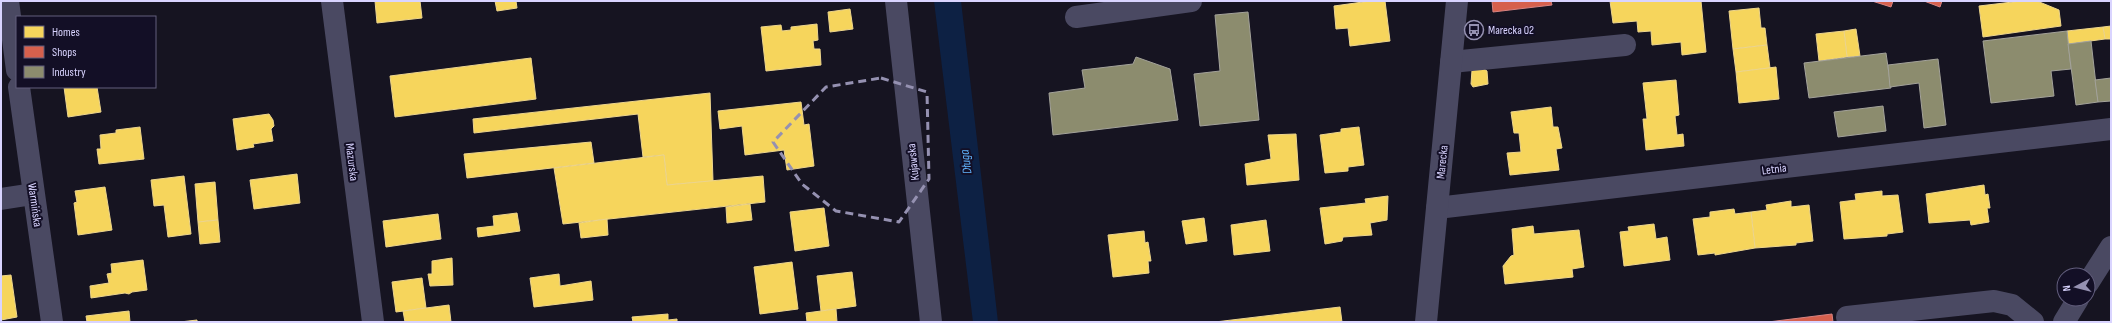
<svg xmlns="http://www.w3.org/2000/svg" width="2112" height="323" viewBox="0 0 2112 323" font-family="'Sofia Sans Condensed',sans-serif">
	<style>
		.water { fill: #0d2144 }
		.homes { fill: #f6d55c; stroke: #edd58d }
		.shops { fill: #d6604d; stroke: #d78382 }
		.industry { fill: #8c8c6e; stroke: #a3a29a }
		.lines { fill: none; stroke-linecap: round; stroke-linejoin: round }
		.minor { stroke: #4a4962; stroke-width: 22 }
		.marked { fill: none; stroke: #9591b1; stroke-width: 3; stroke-dasharray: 8 5; stroke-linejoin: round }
		.labels { text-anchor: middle; stroke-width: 4; stroke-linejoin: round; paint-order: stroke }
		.poi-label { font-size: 12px; fill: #d9d4ff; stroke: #130f26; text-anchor: start }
		.street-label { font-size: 12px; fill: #d9d4ff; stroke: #130f26 }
		.water-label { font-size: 13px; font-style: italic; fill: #62b6ff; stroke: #130f26 }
	</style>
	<rect width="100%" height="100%" fill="#161421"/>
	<polygon class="water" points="934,1 961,1 998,322 973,322"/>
	<g class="homes">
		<polygon points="375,1 420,1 422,18 377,23"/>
		<polygon points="495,1 516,1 517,8 497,11"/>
		<polygon points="1370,1 1385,1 1390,41 1350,46 1348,28 1336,29 1334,6"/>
		<polygon points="1610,1 1701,1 1706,52 1682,55 1681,42 1652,45 1651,31 1638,32 1637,21 1613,23"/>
		<polygon points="2021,1 2037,1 2059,10 2061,26 1983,37 1979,6"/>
		<polygon points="1759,8 1761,28 1765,28 1767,45 1733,49 1729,11"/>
		<polygon points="850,9 853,29 830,32 828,12"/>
		<polygon points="817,24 818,40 813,41 814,49 820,49 821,65 766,71 761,27 781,25 782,31 791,30 791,27"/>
		<polygon points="2111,26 2111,39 2105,39 2103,27"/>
		<polygon points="2103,27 2105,39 2068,44 2067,31"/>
		<polygon points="1856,29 1860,56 1847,57 1844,31"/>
		<polygon points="1844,31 1847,57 1819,61 1816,34"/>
		<polygon points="1767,45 1770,68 1736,72 1733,49"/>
		<polygon points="531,58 536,99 395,117 390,76"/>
		<polygon points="1776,67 1779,99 1739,103 1736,72"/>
		<polygon points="1484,69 1487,71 1488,84 1473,87 1471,84 1472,70"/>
		<polygon points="1676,80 1679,115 1675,116 1677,135 1683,134 1684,146 1646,150 1643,119 1647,119 1643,83"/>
		<polygon points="64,87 97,87 101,112 68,117"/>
		<polygon points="710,93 713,181 667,185 664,155 643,157 638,114 474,133 473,119"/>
		<polygon points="801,102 804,125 809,124 814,166 787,170 784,150 745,155 742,126 720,129 718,111"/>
		<polygon points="1551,107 1553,127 1558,127 1562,148 1556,149 1559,170 1510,175 1507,153 1521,152 1519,133 1514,133 1511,112"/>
		<polygon points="269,114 273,120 274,126 271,129 273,141 253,144 254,147 237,150 233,119"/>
		<polygon points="140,127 144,159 99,164 97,149 101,149 100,135 116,133 116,130"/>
		<polygon points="1359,127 1364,165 1348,167 1348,171 1325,173 1320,135 1341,132 1341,129"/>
		<polygon points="1296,134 1299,180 1247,185 1245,164 1271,159 1268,135"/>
		<polygon points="591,142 594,163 467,178 464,154"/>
		<polygon points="664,155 667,185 763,176 765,202 563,224 554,168"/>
		<polygon points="297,174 300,203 254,209 250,180"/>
		<polygon points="184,176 191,234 168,237 164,205 154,206 151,180"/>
		<polygon points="215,182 218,220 198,222 195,184"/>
		<polygon points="1984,185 1985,195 1988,194 1990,208 1987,208 1989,222 1971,225 1970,220 1929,223 1926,194"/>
		<polygon points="105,187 112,230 78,235 74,203 77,202 75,191"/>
		<polygon points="1882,191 1882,196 1898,195 1903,232 1887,234 1887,236 1844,239 1840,202 1856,200 1855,194"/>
		<polygon points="1388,196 1387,220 1370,223 1372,235 1343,237 1342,241 1325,244 1320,208 1366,203 1365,199"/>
		<polygon points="1791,201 1791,207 1809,205 1813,241 1796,243 1796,245 1755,248 1751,212 1767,210 1766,205"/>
		<polygon points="750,204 752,220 727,223 726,207"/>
		<polygon points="824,208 829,246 795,251 790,212"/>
		<polygon points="1734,209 1735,214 1751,212 1755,248 1715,255 1715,253 1698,255 1693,219 1710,217 1710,212"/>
		<polygon points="517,213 520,231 478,237 477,228 494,226 493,216"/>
		<polygon points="438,214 441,239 386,247 383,221"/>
		<polygon points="1204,218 1207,241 1186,244 1182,221"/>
		<polygon points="607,219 608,235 581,238 579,223"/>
		<polygon points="218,220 220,242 200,244 198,222"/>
		<polygon points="1266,220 1270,251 1234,255 1231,225"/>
		<polygon points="1654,224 1656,239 1667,237 1670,260 1624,266 1620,232 1629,231 1628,227"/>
		<polygon points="1533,226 1534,234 1579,230 1584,267 1572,269 1573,277 1505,284 1503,266 1511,256 1514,255 1512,229"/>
		<polygon points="1144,231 1145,243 1148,242 1151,261 1148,261 1149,273 1113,277 1108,235"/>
		<polygon points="452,258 453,285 430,286 428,274 432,274 432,261"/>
		<polygon points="143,260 147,290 132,292 129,294 125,293 91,298 90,286 109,283 107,274 112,273 111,264"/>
		<polygon points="792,262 798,309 760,314 754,267"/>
		<polygon points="852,272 856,306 821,311 817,276"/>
		<polygon points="559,274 560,286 591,281 593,300 534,307 530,278"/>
		<polygon points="11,275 17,317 1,320 1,276"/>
		<polygon points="422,278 426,308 396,312 392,282"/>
		<polygon points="449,305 451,322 405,322 403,311"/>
		<polygon points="1340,307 1342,322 1215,322"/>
		<polygon points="836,309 837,322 807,322 806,313"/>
		<polygon points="129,311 130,322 87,322 86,316"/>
		<polygon points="668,314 668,320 677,319 677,322 633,322 632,317"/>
		<polygon points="197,320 197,322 180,322"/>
	</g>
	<g class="shops">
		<polygon points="1492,1 1551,1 1552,5 1493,12"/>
		<polygon points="1872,1 1893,1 1891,7"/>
		<polygon points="1924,1 1942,1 1940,7"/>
		<polygon points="1832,314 1833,322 1768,322"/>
	</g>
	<g class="industry">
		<polygon points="1248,12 1259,120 1200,126 1194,74 1220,71 1215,15"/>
		<polygon points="2067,31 2071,69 2051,71 2054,96 1991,103 1983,41"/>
		<polygon points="2091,41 2098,102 2076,105 2068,44"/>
		<polygon points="1886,53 1891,88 1809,98 1804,63"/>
		<polygon points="1136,57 1170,69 1178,120 1053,135 1049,93 1085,88 1082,70 1133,64"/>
		<polygon points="1938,59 1946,125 1924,128 1919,83 1890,87 1888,65"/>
		<polygon points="2111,78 2111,101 2098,102 2095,80"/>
		<polygon points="1883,106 1886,131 1838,137 1834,112"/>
	</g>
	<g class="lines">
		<g class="minor">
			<polyline points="8,1 17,70"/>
			<polyline points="332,1 373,322"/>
			<polyline points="896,1 931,322"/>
			<polyline points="1076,17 1191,1"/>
			<polyline points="1451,62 1625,45"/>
			<polyline points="19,87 52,322"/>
			<polyline points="1,199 33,194"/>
			<polyline points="1437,208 2111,129"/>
			<polyline points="2088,283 2111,247"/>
			<polyline points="1847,317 1994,301 2012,305 2033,322"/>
			<polyline points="1426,322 1457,1"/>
			<polyline points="2064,322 2078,299"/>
		</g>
	</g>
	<path class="marked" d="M881,78L927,92L929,179L899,222L836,211L802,184L773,142L826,87Z"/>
	<defs>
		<symbol id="bus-ring" viewBox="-11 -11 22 22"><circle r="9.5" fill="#130f26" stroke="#9591b1" stroke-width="1.5"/><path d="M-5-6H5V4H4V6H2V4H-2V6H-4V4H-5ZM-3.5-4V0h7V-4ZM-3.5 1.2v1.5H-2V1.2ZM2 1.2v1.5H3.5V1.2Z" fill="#9591b1"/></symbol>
	</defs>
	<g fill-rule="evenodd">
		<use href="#bus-ring" x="1463" y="19" width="22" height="22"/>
	</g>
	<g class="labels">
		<g class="poi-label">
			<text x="1488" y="34">Marecka 02</text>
		</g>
		<g class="street-label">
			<text transform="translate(352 162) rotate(83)" y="4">Mazurska</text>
			<text transform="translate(913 162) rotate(-96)" y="4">Kujawska</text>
			<text transform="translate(1442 162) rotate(-84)" y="4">Marecka</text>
			<text transform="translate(1774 169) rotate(-7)" y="4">Letnia</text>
			<text transform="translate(35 205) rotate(82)" y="4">Warmińska</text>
		</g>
		<g class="water-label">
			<text transform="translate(965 162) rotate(-97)" y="5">Długa</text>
		</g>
	</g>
	<rect width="2112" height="323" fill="none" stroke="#d9d4ff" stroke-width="4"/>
	<rect x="16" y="16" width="140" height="72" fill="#130f26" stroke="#625e7d"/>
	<rect x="24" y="26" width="20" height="12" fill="#f6d55c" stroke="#625e7d"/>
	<text x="52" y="36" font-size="12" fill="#d9d4ff">Homes</text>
	<rect x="24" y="46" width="20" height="12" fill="#d6604d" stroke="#625e7d"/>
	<text x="52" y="56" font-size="12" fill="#d9d4ff">Shops</text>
	<rect x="24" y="66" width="20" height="12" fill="#8c8c6e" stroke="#625e7d"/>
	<text x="52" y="76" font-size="12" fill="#d9d4ff">Industry</text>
	<g transform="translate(2076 287) rotate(263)"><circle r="19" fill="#130f26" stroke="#625e7d"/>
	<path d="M0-3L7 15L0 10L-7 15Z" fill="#9591b1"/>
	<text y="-6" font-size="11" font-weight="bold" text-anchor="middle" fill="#d9d4ff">N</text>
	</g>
</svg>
